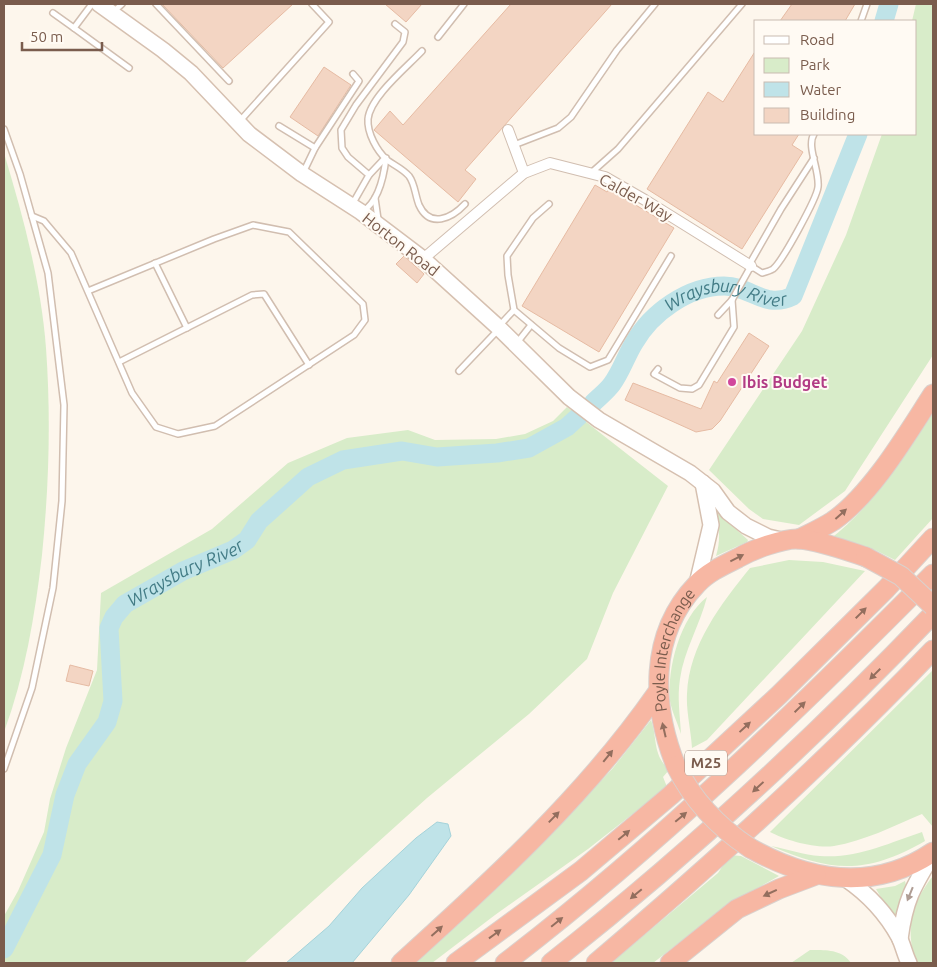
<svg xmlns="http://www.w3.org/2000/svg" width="937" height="967" viewBox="0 0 937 967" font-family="Ubuntu,sans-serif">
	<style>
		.green { fill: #d8ecc9 }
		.water { fill: #bfe3e8; stroke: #a5d3da }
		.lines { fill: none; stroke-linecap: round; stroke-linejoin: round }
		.river { stroke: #bfe3e8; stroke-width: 19 }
		.building { fill: #f3d5c3; stroke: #e6bba3 }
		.lane-casing { stroke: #d1beb0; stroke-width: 8 }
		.street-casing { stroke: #d1beb0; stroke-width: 12 }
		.secondary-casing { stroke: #d6c0b0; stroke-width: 18 }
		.highway-casing { stroke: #dad1cd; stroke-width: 21 }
		.lane { stroke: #fff; stroke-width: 5 }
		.street { stroke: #fff; stroke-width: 10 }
		.secondary { stroke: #fff; stroke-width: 15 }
		.highway { stroke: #f7b7a3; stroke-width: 19 }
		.highway-bridge-casing { stroke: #dad1cd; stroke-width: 21; stroke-linecap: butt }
		.highway-bridge { stroke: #f7b7a3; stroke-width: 19 }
		.oneway { fill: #936e5e }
		.oneway2 { fill: #af9d94 }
		.hotel-dot { fill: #d1479c; stroke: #fffaf3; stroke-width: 2 }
		.labels { text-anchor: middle; stroke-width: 4; stroke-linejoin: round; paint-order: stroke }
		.shield { fill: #fffaf3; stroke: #a28b7f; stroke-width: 1 }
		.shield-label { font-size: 15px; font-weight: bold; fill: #7a5c4d }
		.street-label { font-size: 16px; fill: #7a5c4d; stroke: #fffaf3 }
		.hotel-label { font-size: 16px; font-weight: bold; fill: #b23c85; stroke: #fffaf3; text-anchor: start }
		.water-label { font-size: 18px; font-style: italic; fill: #437c86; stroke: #fffaf3 }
	</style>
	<rect width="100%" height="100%" fill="#fdf6ec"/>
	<g class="green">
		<polygon points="916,4 933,4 933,355 845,491 799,525 763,519 749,509 709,470 802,331 846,235 882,134 916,134 916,21 912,21"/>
		<path d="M4,153C23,216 41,282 46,348C51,418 49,486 42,555C35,615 25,675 4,732Z"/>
		<polygon points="567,407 668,486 613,593 587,659 529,714 427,798 244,963 4,963 4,916 18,891 44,832 50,799 66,748 97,670 101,593 212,529 288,463 347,438 408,430 435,440 496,439 525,434 553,421"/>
		<path d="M933,413V518L895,560L875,550L829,540C873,506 903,459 933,413Z"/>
		<path d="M709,493L728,522L748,540L747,542L716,556C723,534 717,513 709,493Z"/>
		<path d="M789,560L823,562L865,571L707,740L692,748C691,730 686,711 687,694C689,645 721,604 750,568Z"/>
		<path d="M707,597C700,625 684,650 680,679C677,697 680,716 681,734C678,724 672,712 670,701C667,668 680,618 707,597Z"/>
		<path d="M933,670V827L922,814C894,826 864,841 834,846C816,849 785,840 770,832Z"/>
		<path d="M651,720C658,740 652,753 669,770L663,777L667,787L588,849L495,915L432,963H413L546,840L613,768Z"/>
		<path d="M922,832L925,841C866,875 831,872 771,846C787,849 804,855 820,856C856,859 889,843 922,832Z"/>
		<polygon points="730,855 741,856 779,876 726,906 653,963 611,963 718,873"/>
		<path d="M933,876V963H916C905,930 911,903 933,876Z"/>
		<polygon points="905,881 906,885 898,906 896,923 876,889 895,886"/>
		<path d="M810,950C825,950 842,949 851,963H791Z"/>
	</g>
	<polygon class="water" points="437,822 448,824 451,836 409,895 352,963 286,963 329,926 362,888 416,838"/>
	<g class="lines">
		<g class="river">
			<polyline points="884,21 889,4"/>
			<path id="s1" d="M593,403C599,397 607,391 612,384C621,372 626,356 634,343C651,313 688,286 724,286C751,286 765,310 793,296L858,134"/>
			<path id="s2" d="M4,949L52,855L65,795L77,764L107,722L113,701L109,628L114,617L125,604L183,571L233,550L247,540L259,521L308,477L343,460L402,451L437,457L497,453L529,448L567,427L579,416"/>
		</g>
	</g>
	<g class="building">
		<polygon points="162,4 293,4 223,68"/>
		<polygon points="385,4 422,4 406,22"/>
		<polygon points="511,4 612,4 465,170 476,179 458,202 374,130 390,111 403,125"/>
		<polygon points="792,4 855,4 845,21 780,21"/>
		<polygon points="756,50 756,134 799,134 792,145 803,152 742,249 647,189 708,92 723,102"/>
		<polygon points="324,67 351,85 318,136 290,117"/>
		<polygon points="595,185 607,192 609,189 674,228 599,352 522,306"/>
		<polygon points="404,256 424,274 417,283 396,264"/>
		<polygon points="749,333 769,346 720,421 712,429 696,432 625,400 633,383 701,409 714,381 717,383"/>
		<polygon points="70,665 93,671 89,686 66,681"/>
	</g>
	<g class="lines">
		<defs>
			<g id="lane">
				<polyline points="156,4 229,81"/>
				<polyline points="53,13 74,28 92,4"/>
				<polyline points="112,13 122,4"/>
				<polyline points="861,21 867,4"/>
				<polyline points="74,28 129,68"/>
				<polyline points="438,37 464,4"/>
				<path d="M422,51C407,67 370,97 368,119C367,133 377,151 387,160C394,165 403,169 409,176C415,184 415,195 419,205C430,229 452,218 465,204"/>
				<polyline points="239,122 329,22 312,4"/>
				<polyline points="279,126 315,148"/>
				<polyline points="4,129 20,174 48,273 64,405 62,501 53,588 32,688 4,769"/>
				<polyline points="514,145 558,128 571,117 617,50 655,4"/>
				<polyline points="303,173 315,148 359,81 353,74"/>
				<polyline points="591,173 618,149 742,4"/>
				<polyline points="369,175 348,157 342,148 341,130 356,105 403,42 405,32 395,24"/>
				<polyline points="375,198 378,219"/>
				<polyline points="353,203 369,175 385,158"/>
				<polyline points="549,204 533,218 507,256 508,275 514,310 559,348 590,367 608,360 671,256"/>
				<path d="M363,211C379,201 384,175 386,158"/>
				<polyline points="32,216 44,221 71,253 132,393 156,427 178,434 215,426 354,335 365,320 363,304 289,232 253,225 214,239 88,291"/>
				<polyline points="155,263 187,328"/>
				<polyline points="749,265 781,209 814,158"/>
				<path d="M718,315L732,300L751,266L762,273C766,272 770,271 773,269C782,262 817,198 818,187C820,171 806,146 814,134"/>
				<polyline points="500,325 514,310"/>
				<polyline points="516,344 531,325"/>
				<polyline points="119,362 252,295 264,294 309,365"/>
				<polyline points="658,369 654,374 680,388 692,389 699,385 734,327 732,300"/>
				<polyline points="459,371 499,329"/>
			</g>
			<g id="street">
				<polyline points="508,130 524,173"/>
				<polyline points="423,259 524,173 550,163 605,177 645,200 751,266"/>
			</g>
			<g id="secondary">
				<polyline points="99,4 163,50 191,73 249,134 302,174 361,212 423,259 498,327 569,397 599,420 690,473 713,491 728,512 746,526 768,537 785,541"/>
				<polyline points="697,584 711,525 703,483"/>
				<path d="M846,879C868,894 886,913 899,937C903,945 905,955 909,963"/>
				<path d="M900,939C905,900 913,887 933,854"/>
			</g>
			<g id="highway">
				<path d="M799,539C811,533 822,528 833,521C872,494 907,434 933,394"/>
				<path id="s3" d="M676,766C652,706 648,635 697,584C708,572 724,565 738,558C752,550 783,538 799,539C821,541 845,550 866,557"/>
				<path d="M750,848C809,881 874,892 933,852"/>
				<path d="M401,963C493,880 586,795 657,693"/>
				<polyline points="456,963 581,871 671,795 779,695 886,589 933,538"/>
				<path d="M505,963C659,845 797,711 933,574"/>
				<path d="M551,963C687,856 813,739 933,614"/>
				<path d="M596,963C713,864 828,760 933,650"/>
				<polyline points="670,963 737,909 779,889 816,875"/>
			</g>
		</defs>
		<use href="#lane" class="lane-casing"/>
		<use href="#street" class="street-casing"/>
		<use href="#secondary" class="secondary-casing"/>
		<use href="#highway" class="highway-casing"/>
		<use href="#lane" class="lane"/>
		<use href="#street" class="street"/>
		<use href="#secondary" class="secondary"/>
		<use href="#highway" class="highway"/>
		<defs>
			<g id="highway-bridge">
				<polyline points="866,557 901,576 933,606"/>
				<path d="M676,766C693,801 718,827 750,848"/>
			</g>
		</defs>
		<use href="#highway-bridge" class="highway-bridge-casing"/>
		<use href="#highway-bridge" class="highway-bridge"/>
	</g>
	<defs><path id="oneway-solid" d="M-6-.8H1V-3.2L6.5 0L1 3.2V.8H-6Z" transform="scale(1.25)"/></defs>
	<g class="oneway">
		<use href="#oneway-solid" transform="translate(841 514) rotate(-42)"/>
		<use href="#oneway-solid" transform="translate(737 558) rotate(-27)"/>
		<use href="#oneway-solid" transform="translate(861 613) rotate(-45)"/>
		<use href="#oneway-solid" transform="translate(875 674) rotate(135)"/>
		<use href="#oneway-solid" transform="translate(800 707) rotate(-44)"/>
		<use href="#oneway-solid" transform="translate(745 727) rotate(-43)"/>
		<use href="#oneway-solid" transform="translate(664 730) rotate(-103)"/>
		<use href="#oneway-solid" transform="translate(608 756) rotate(-51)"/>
		<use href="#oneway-solid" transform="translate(758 787) rotate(137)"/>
		<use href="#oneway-solid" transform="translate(554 817) rotate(-46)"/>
		<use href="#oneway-solid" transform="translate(681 817) rotate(-40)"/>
		<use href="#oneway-solid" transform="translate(624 835) rotate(-40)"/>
		<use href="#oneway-solid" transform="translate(770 893) rotate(155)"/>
		<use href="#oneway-solid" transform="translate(636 894) rotate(140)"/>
		<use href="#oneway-solid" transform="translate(557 922) rotate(-39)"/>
		<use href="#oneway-solid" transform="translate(437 931) rotate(-42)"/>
		<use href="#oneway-solid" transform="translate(495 934) rotate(-36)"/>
	</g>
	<use class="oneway2" href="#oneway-solid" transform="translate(910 894) rotate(112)"/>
	<circle class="hotel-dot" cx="732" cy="382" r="5"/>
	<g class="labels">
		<rect class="shield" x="685" y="750.5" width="42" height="25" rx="4"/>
		<g class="shield-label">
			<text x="706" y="768">M25</text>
		</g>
		<g class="street-label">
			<text transform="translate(636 197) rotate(29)" y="6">Calder Way</text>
			<text transform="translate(401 244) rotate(38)" y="6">Horton Road</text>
			<text dy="6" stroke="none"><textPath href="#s3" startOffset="121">Poyle Interchange</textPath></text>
		</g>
		<g class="hotel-label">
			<text x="742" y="388">Ibis Budget</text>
		</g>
		<g class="water-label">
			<text dy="6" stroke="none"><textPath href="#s1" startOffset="186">Wraysbury River</textPath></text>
			<text dy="6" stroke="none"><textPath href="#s2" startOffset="444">Wraysbury River</textPath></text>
		</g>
	</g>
	<rect width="937" height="967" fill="none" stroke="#7a5c4d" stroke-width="10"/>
	<rect x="754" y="20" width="162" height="115" fill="#fffaf3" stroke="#cabbb1"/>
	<rect x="764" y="36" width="25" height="8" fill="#ffffff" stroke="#cabbb1"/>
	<text x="800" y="45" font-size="15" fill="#7a5c4d">Road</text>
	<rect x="764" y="58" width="25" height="15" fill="#d8ecc9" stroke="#cabbb1"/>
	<text x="800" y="70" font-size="15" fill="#7a5c4d">Park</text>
	<rect x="764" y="82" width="25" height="15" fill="#bfe3e8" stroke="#cabbb1"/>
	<text x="800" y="95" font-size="15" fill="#7a5c4d">Water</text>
	<rect x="764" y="108" width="25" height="15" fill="#f3d5c3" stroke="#cabbb1"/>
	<text x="800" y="120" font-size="15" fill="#7a5c4d">Building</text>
	<path d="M22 42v8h80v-8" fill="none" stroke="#7a5c4d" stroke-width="2.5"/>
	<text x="30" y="42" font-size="15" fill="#7a5c4d" stroke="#fffaf3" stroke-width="4" paint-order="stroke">50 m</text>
</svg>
